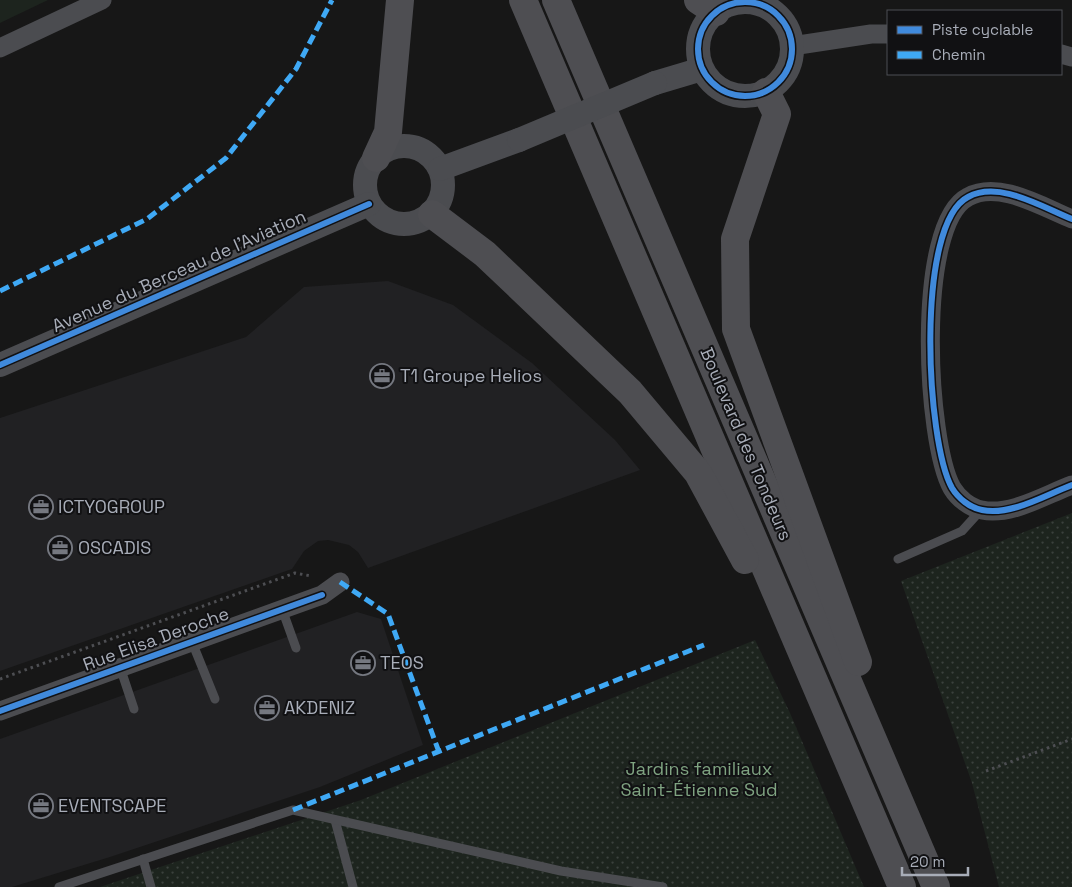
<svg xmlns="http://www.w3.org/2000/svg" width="1072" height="887" viewBox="0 0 1072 887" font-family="'Space Grotesk',sans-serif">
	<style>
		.built { fill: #212123 }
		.green { fill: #1d241e }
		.garden { fill: url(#garden-dots) }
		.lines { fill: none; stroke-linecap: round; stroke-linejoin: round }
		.path { stroke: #4d4e52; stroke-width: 3; stroke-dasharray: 2.5 4; stroke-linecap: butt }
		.service { stroke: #4b4c50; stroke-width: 9 }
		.minor { stroke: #4b4c50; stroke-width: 19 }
		.tertiary { stroke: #4b4c50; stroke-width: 24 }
		.trunk { stroke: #4e4e52; stroke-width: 28 }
		.tertiary-bridge { stroke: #4b4c50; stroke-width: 24 }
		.quiet { stroke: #3fa9f5; stroke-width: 5; stroke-dasharray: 10 5; stroke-linecap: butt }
		.cycleway-casing { stroke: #111113; stroke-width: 9 }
		.cycleway { stroke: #408adc; stroke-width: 6 }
		.labels { text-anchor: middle; stroke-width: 4; stroke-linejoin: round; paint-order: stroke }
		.street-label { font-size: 18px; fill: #a8adb8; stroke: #111113 }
		.poi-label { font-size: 18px; fill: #a8adb8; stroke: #111113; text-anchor: start }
		.park-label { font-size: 18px; fill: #7fa381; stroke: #111113 }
	</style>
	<defs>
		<pattern id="garden-dots" width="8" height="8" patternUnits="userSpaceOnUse" patternTransform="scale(1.25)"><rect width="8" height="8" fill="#1d241e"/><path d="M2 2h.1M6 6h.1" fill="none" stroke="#3b413d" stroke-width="1.8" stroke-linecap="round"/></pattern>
	</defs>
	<rect width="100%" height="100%" fill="#171717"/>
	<g class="built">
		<polygon points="388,281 453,305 532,363 615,440 640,470 368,568 358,552 349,545 328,540 318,541 304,551 292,569 0,671 0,418 246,337 304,287"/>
		<polygon points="357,612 381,619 423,745 320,787 110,857 12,887 0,887 0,739"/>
	</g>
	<polygon class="green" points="0,0 48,0 0,23"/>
	<g class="garden">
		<polygon points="1072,513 1072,887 999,887 972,783 901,581"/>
		<polygon points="755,640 790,713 864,887 100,887 361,800"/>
	</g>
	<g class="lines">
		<g class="path">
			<polyline points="0,679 295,573 311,576"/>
			<polyline points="986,771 1072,739"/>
		</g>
		<g class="service">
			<polyline points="898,559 962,531 981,510"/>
			<polyline points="282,609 296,648"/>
			<polyline points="192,642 215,699"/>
			<polyline points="120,667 134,709"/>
			<polyline points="335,820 353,887"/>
			<polyline points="143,859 151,887"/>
			<polyline points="59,887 293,810 561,871 663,887"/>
		</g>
		<g class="minor">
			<polyline points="792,46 871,34 888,34"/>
			<polyline points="0,48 102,0"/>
			<polyline points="1061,54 1072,57"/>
			<path d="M1072,219C1042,207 999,180 968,197C915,224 926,442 952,488C958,498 970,508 982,510C1011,516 1045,495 1072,485"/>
			<polyline points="0,711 322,595 340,582"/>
		</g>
		<g class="tertiary">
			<circle cx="745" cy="49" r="47"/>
			<polyline points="655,83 702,69"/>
			<circle cx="404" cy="185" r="39"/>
			<polyline points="440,169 519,140"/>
			<polyline points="0,365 369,204"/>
		</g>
		<g class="trunk">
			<polyline points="523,0 902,887"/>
			<polyline points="556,0 936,887"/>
			<polyline points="698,0 716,12"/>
			<polyline points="766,92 777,114 735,239 736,329 858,662"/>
			<polyline points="376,158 388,132 400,0"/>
			<polyline points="432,214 485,254 630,392 698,473 745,560"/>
		</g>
		<polyline class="tertiary-bridge" points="519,140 655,83"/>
		<g class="quiet">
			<polyline points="0,291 147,219 226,158 296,69 332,0"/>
			<polyline points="340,582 388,614 439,752"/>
			<polyline points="293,810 704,645"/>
		</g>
		<defs>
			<g id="cycleway">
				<circle cx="745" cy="49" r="47"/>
				<path d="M1072,219C1042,207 999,180 968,197C915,224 926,442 952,488C958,498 970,508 982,510C1011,516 1045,495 1072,485"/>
				<polyline points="0,365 369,204"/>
				<polyline points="0,711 322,595"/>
			</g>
		</defs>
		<use href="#cycleway" class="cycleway-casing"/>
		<use href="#cycleway" class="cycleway"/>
	</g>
	<defs>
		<symbol id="office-ring" viewBox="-11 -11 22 22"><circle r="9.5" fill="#111113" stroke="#757880" stroke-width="1.5"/><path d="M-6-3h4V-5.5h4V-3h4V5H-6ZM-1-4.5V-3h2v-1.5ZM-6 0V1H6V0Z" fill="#757880"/></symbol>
	</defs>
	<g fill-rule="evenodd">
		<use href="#office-ring" x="368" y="362" width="28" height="28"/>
		<use href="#office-ring" x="27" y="493" width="28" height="28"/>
		<use href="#office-ring" x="46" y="534" width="28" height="28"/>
		<use href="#office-ring" x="349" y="649" width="28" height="28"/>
		<use href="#office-ring" x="253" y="694" width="28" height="28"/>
		<use href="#office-ring" x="27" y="792" width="28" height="28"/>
	</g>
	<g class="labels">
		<g class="street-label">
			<text transform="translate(179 271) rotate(-24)" y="6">Avenue du Berceau de l'Aviation</text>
			<text transform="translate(746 444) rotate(67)" y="6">Boulevard des Tondeurs</text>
			<text transform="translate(156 639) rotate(-20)" y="6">Rue Elisa Deroche</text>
		</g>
		<g class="poi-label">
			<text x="400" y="382">T1 Groupe Helios</text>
			<text x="58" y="513">ICTYOGROUP</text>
			<text x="78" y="554">OSCADIS</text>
			<text x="380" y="669">TEOS</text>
			<text x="284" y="714">AKDENIZ</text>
			<text x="58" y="812">EVENTSCAPE</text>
		</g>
		<g class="park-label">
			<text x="699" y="775">Jardins familiaux<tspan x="699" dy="21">Saint-Étienne Sud</tspan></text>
		</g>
	</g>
	<rect x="887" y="10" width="175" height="65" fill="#111113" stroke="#4d4f55"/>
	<rect x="897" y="26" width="25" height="8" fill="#408adc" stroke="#4d4f55"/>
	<text x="932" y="35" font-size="15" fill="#a8adb8">Piste cyclable</text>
	<rect x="897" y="51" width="25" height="8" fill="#3fa9f5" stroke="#4d4f55"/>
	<text x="932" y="60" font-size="15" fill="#a8adb8">Chemin</text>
	<path d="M902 867v8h66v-8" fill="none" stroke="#a8adb8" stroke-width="2.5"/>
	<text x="910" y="867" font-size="15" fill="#a8adb8" stroke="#111113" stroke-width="4" paint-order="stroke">20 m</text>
</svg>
